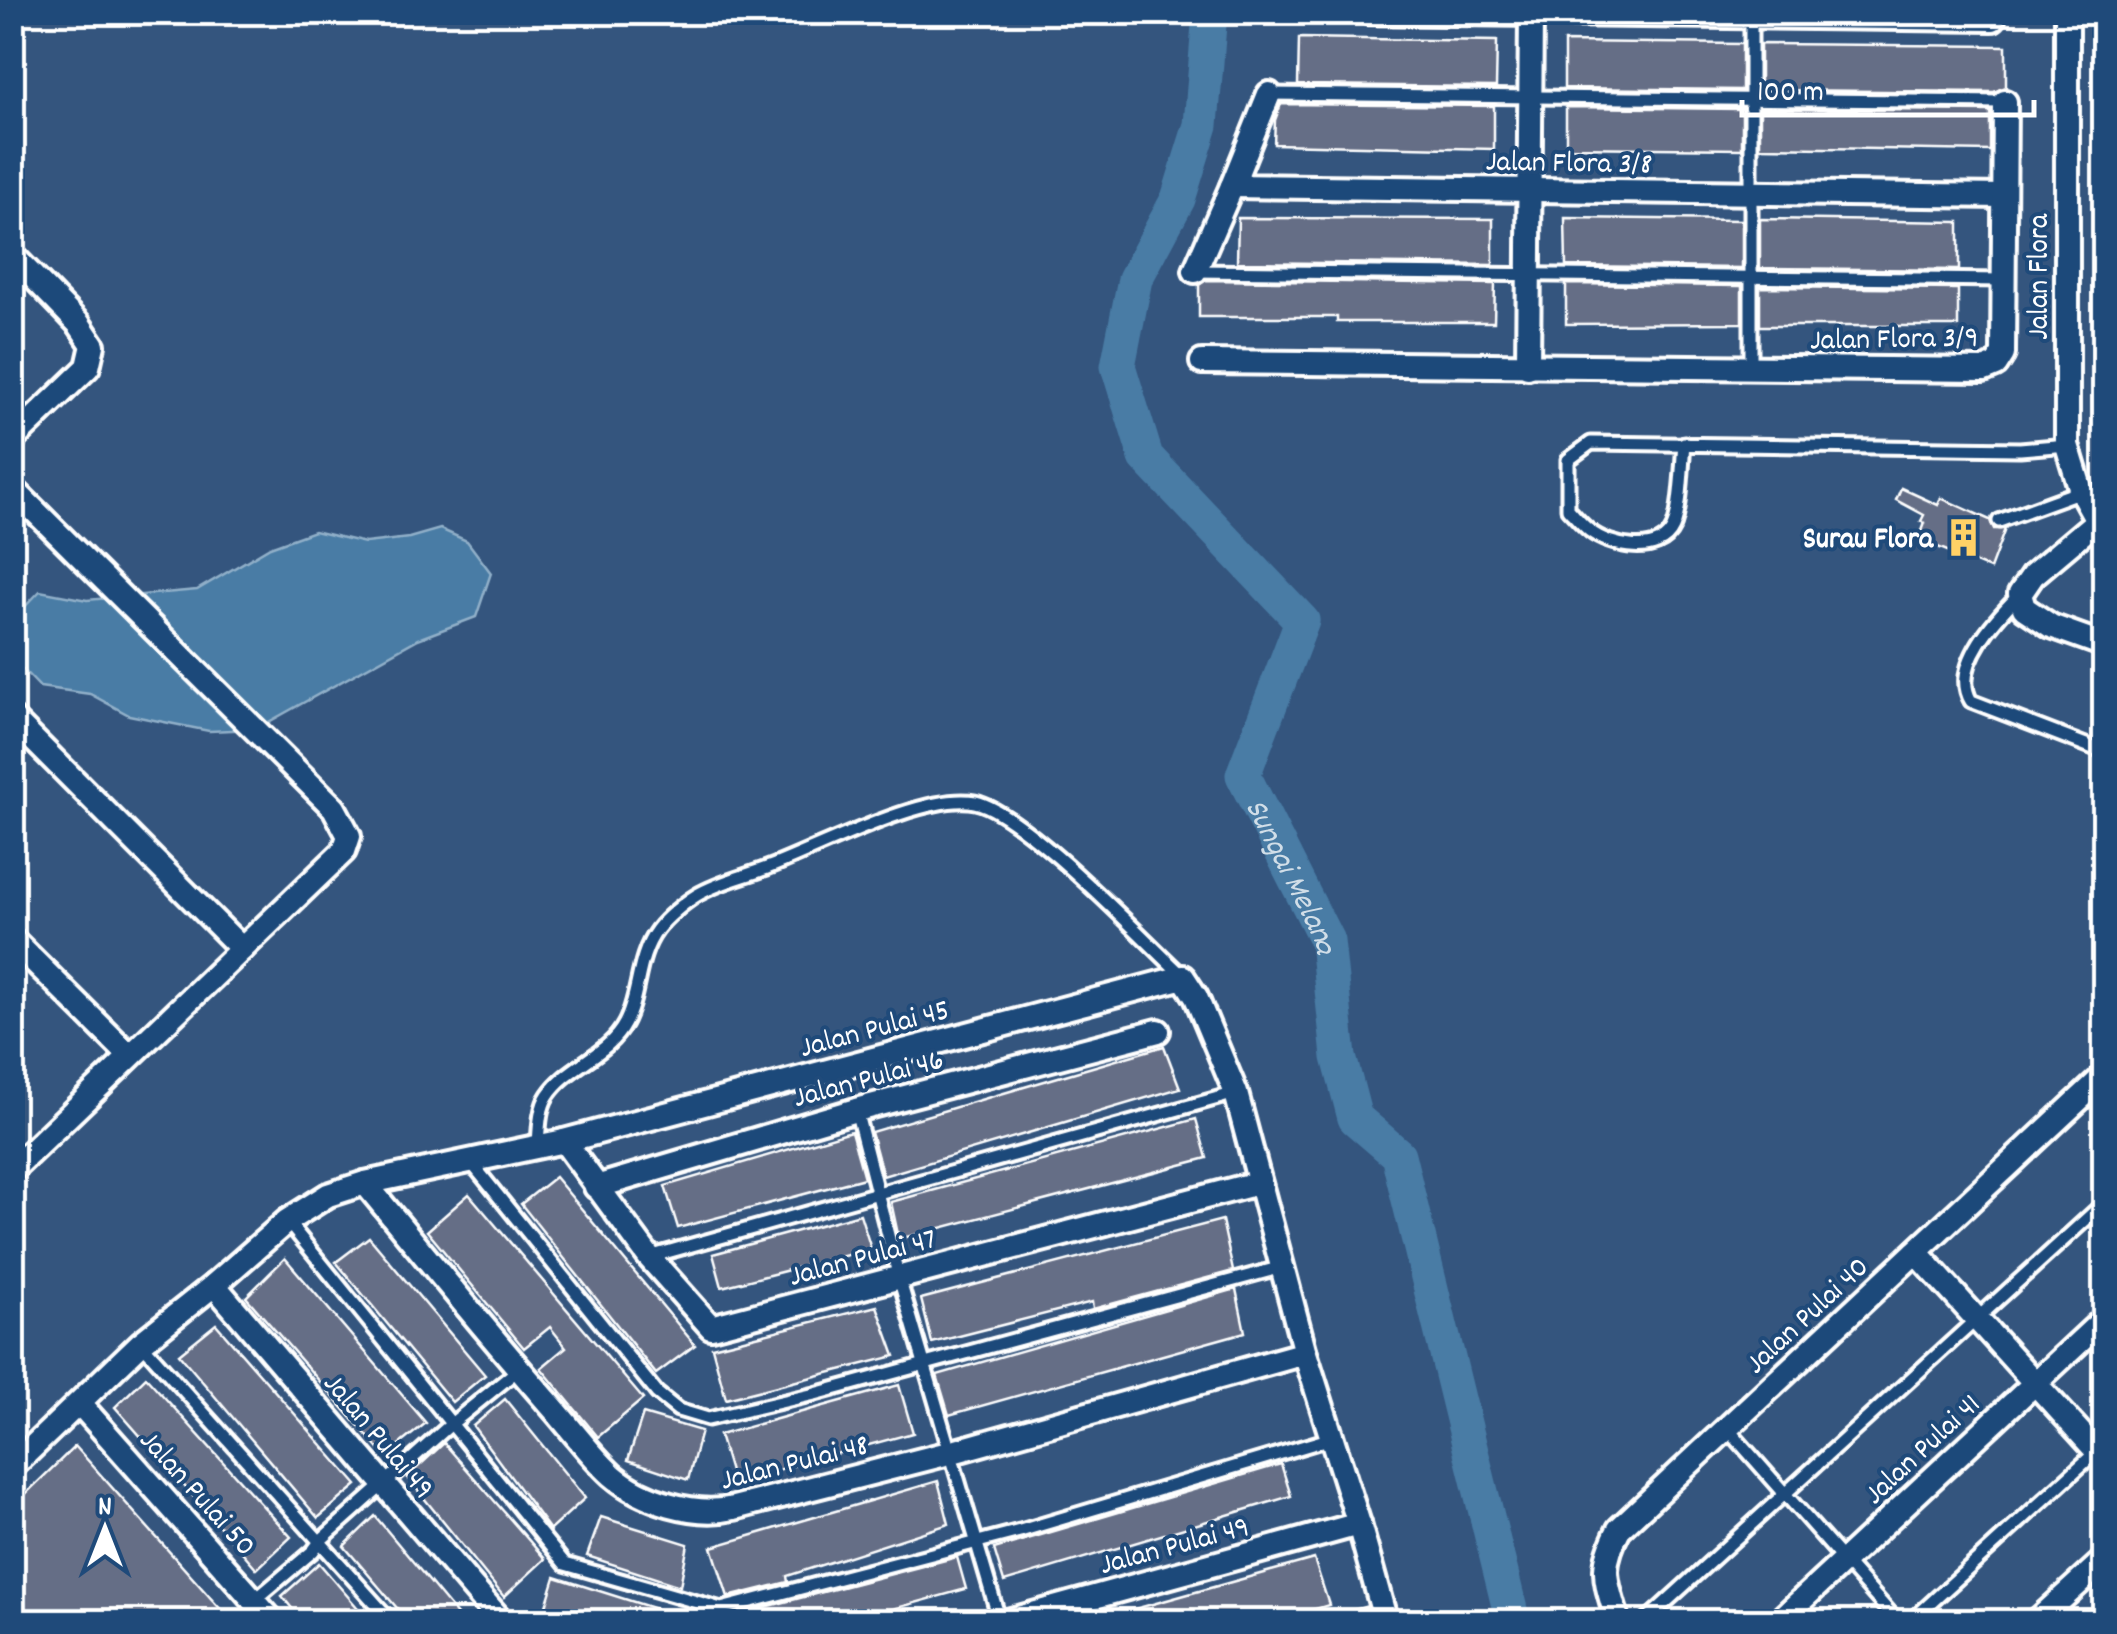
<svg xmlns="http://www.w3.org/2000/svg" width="2117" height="1634" viewBox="0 0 2117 1634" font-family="Dekko,sans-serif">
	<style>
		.water { fill: #487ca5; stroke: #91b0c9; stroke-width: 2.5 }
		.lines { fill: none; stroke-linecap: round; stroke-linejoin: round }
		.river { stroke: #487ca5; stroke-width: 35 }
		.building { fill: #656e86; stroke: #fff; stroke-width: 2.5 }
		.lane-casing { stroke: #fff; stroke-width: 19 }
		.street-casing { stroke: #fff; stroke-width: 30 }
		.lane { stroke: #1f4a7a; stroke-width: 11 }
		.street { stroke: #1f4a7a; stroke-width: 22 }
		.labels { text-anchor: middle; stroke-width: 8; stroke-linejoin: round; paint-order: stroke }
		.street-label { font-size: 30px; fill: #fff; stroke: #1f4a7a }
		.poi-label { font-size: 30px; font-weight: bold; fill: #fff; stroke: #1f4a7a; text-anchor: end }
		.water-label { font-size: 32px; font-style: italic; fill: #d1dee8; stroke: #1f4a7a }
	</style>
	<rect width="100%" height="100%" fill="#34557e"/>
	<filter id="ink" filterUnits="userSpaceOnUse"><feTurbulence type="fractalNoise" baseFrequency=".01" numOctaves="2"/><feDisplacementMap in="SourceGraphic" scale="20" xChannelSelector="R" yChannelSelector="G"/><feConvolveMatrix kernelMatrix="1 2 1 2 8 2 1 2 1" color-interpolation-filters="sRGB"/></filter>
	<g filter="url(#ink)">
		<polygon class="water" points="440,529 467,541 491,573 476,617 418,639 256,729 209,731 129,715 90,694 40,687 13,659 17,615 40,591 87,600 197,590 270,547 314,531 365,543 409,538"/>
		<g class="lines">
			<path class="river" id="s1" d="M1210,12L1201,125L1178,199L1135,279L1118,366L1146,457L1302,621L1243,775L1327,941L1339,1057L1355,1118L1398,1155L1513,1622"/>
		</g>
		<g class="building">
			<polygon points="1299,38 1497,41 1496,87 1298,85"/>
			<polygon points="1564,42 1742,44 1742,90 1564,88"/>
			<polygon points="1760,44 2006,46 2006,87 1994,92 1760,90"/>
			<polygon points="1281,104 1494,106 1494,149 1274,144 1275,120"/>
			<polygon points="1566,107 1742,109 1742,149 1566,147"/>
			<polygon points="1760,109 1990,111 1990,151 1760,147"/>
			<polygon points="1238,218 1493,219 1493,265 1237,262"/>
			<polygon points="1565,218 1742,220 1742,268 1566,266"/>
			<polygon points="1760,219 1959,222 1959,270 1760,268"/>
			<polygon points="1206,280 1495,284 1494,322 1337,322 1337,317 1199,317 1199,285"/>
			<polygon points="1566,284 1742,286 1742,323 1566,324"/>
			<polygon points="1760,287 1958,289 1958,326 1760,326"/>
			<polygon points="1901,488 1938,505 1941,498 1990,520 1994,529 2005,529 1990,569 1921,540 1925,533 1922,531 1925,523 1921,521 1924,515 1896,500"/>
			<polygon points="1164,1046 1180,1088 883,1176 871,1132"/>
			<polygon points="1196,1119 1207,1158 899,1239 891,1202"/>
			<polygon points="851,1131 864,1178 678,1228 665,1186"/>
			<polygon points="555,1177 695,1345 656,1374 521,1204"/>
			<polygon points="469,1194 643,1399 598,1437 541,1368 566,1347 550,1327 524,1348 427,1231"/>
			<polygon points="860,1214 871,1249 722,1287 713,1254"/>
			<polygon points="1222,1220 1233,1271 1093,1309 1092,1302 932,1343 921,1299"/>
			<polygon points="369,1237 485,1375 452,1402 336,1262"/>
			<polygon points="285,1258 426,1423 385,1456 246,1297"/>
			<polygon points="1236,1289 1245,1332 949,1415 937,1375"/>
			<polygon points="877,1306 895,1356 726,1399 712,1347"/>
			<polygon points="216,1324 357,1485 318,1518 179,1354"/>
			<polygon points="146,1377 291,1537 257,1569 115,1407"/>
			<polygon points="899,1385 913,1433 733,1482 719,1435"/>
			<polygon points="505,1399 585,1498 550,1530 473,1426"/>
			<polygon points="643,1414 701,1431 688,1480 628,1460"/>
			<polygon points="444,1443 545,1559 504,1597 407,1477"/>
			<polygon points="75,1446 232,1622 12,1622 12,1507"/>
			<polygon points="1281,1464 1291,1496 1004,1582 994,1549"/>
			<polygon points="938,1481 949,1524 787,1576 788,1582 728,1597 712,1547"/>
			<polygon points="375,1516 463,1622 409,1622 344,1546"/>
			<polygon points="601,1517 688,1544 680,1586 587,1556"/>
			<polygon points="957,1557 966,1589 846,1622 766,1622 769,1615 754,1610"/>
			<polygon points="1314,1559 1329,1605 1273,1622 1106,1622 1106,1617"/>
			<polygon points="319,1563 370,1622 303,1622 282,1596"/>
			<polygon points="555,1577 685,1618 684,1622 560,1622 543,1616"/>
		</g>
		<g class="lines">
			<defs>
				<g id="lane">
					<polyline points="1751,15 1751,368"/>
					<polyline points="1269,94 2005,102"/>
					<polyline points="1195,271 2004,280"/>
					<path d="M1684,443C1682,463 1681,512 1673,528C1660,557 1610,547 1590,531C1582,525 1575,516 1568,509V460L1591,443L2020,449L2067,445"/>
					<polyline points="1999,521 2081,491"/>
					<path d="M2020,594C1997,617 1950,666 1971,701L2104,752"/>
					<polyline points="856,1110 899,1278 1000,1622"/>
					<path d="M538,1146C539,1130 539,1108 548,1095C568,1065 608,1056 625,1023C640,995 636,958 657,930C666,918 684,903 697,895C719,882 743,877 767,868C816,850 925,792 975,802C1022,811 1142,938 1183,976"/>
					<polyline points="470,1161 657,1393 678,1410 708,1419 815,1394 1282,1267"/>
					<polyline points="287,1221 565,1564 721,1609 1020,1531 1332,1438"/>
					<polyline points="649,1257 1236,1093"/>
					<polyline points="141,1343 392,1622"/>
					<polyline points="1727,1428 1898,1622"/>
					<polyline points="255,1600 313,1551 321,1540 450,1425 519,1369"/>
					<polyline points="1342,1622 1383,1610"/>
					<polyline points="1644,1622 2104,1203"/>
					<polyline points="1910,1622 2098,1450"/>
				</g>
				<g id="street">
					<polyline points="1368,12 1993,19"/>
					<polyline points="2067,12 2067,445 2081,491 2104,533"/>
					<polyline points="1269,94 1232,186 2004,196"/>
					<polyline points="12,255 79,324 93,345 88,367 12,440"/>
					<polyline points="1195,271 1232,186"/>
					<polyline points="1202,362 1984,370 1996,365 2003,354 2005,102"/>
					<polyline points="1528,367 1531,15"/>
					<polyline points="12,488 334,808 349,836 344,851 12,1170"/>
					<polyline points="2097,521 2033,575 2020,594 2024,608 2051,626 2104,645"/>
					<polyline points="12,718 242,949"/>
					<polyline points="12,939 130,1056"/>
					<polyline points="564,1141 649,1257 711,1327 1258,1183"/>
					<path d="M365,1183C425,1256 484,1329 546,1400C568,1424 588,1453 612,1475C642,1501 695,1517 734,1508L949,1453L1305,1353"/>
					<polyline points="596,1187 856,1110 1158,1031"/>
					<polyline points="1916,1252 2104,1459"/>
					<polyline points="214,1285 502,1622"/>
					<polyline points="80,1404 273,1622"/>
					<polyline points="12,1467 141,1343 214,1285 287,1221 328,1195 365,1183 564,1141 1183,977 1196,997 1236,1093 1305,1353 1359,1524 1386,1622"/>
					<polyline points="1004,1622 1359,1524"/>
					<path d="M1618,1622C1606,1580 1598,1570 1619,1529L2104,1076"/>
					<polyline points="1778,1622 2104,1319"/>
					<polyline points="2036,1622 2104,1560"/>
				</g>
			</defs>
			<use href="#lane" class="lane-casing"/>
			<use href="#street" class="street-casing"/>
			<use href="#lane" class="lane"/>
			<use href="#street" class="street"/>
		</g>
	</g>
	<defs>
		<symbol id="building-bare" viewBox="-9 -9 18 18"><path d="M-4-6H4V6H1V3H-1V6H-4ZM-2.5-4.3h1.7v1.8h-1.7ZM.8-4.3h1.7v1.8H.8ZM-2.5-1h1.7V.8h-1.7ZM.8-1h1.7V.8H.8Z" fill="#ffd166" stroke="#1f4a7a" stroke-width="2.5" paint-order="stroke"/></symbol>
	</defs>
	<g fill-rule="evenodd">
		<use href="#building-bare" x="1936" y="510" width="55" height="55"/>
	</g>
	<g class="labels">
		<g class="street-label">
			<text transform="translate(1569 161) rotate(1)" y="10">Jalan Flora 3/8</text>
			<text transform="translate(2037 277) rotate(-90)" y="10">Jalan Flora</text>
			<text transform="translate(1894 337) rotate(-1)" y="10">Jalan Flora 3/9</text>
			<text transform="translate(874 1027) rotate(-15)" y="10">Jalan Pulai 45</text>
			<text transform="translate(868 1077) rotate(-15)" y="10">Jalan Pulai 46</text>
			<text transform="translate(862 1256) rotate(-15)" y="10">Jalan Pulai 47</text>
			<text transform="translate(1806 1314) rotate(-43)" y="10">Jalan Pulai 40</text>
			<text transform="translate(380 1435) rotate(50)" y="10">Jalan Pulai 49</text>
			<text transform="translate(1921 1448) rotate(-43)" y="10">Jalan Pulai 41</text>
			<text transform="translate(794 1461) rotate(-14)" y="10">Jalan Pulai 48</text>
			<text transform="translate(199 1492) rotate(48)" y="10">Jalan Pulai 50</text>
			<text transform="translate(1174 1544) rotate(-15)" y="10">Jalan Pulai 49</text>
		</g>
		<g class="poi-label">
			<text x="1933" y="547">Surau Flora</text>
		</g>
		<g class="water-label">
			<text dy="11" stroke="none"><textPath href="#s1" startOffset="970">Sungai Melana</textPath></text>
		</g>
	</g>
	<rect width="2117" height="1634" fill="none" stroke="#1f4a7a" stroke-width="50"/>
	<rect x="25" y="25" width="2067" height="1584" fill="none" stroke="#fff" stroke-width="4" filter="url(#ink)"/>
	<g transform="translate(105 1529)" stroke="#1f4a7a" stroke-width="8" paint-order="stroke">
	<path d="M0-8L18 38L0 25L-18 38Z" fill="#ffffff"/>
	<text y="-15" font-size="28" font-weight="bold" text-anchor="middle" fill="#ffffff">N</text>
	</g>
	<path d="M1742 100v15h292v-15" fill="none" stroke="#ffffff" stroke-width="5"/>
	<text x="1757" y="100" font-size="30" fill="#ffffff" stroke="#1f4a7a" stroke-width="8" paint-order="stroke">100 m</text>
</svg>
